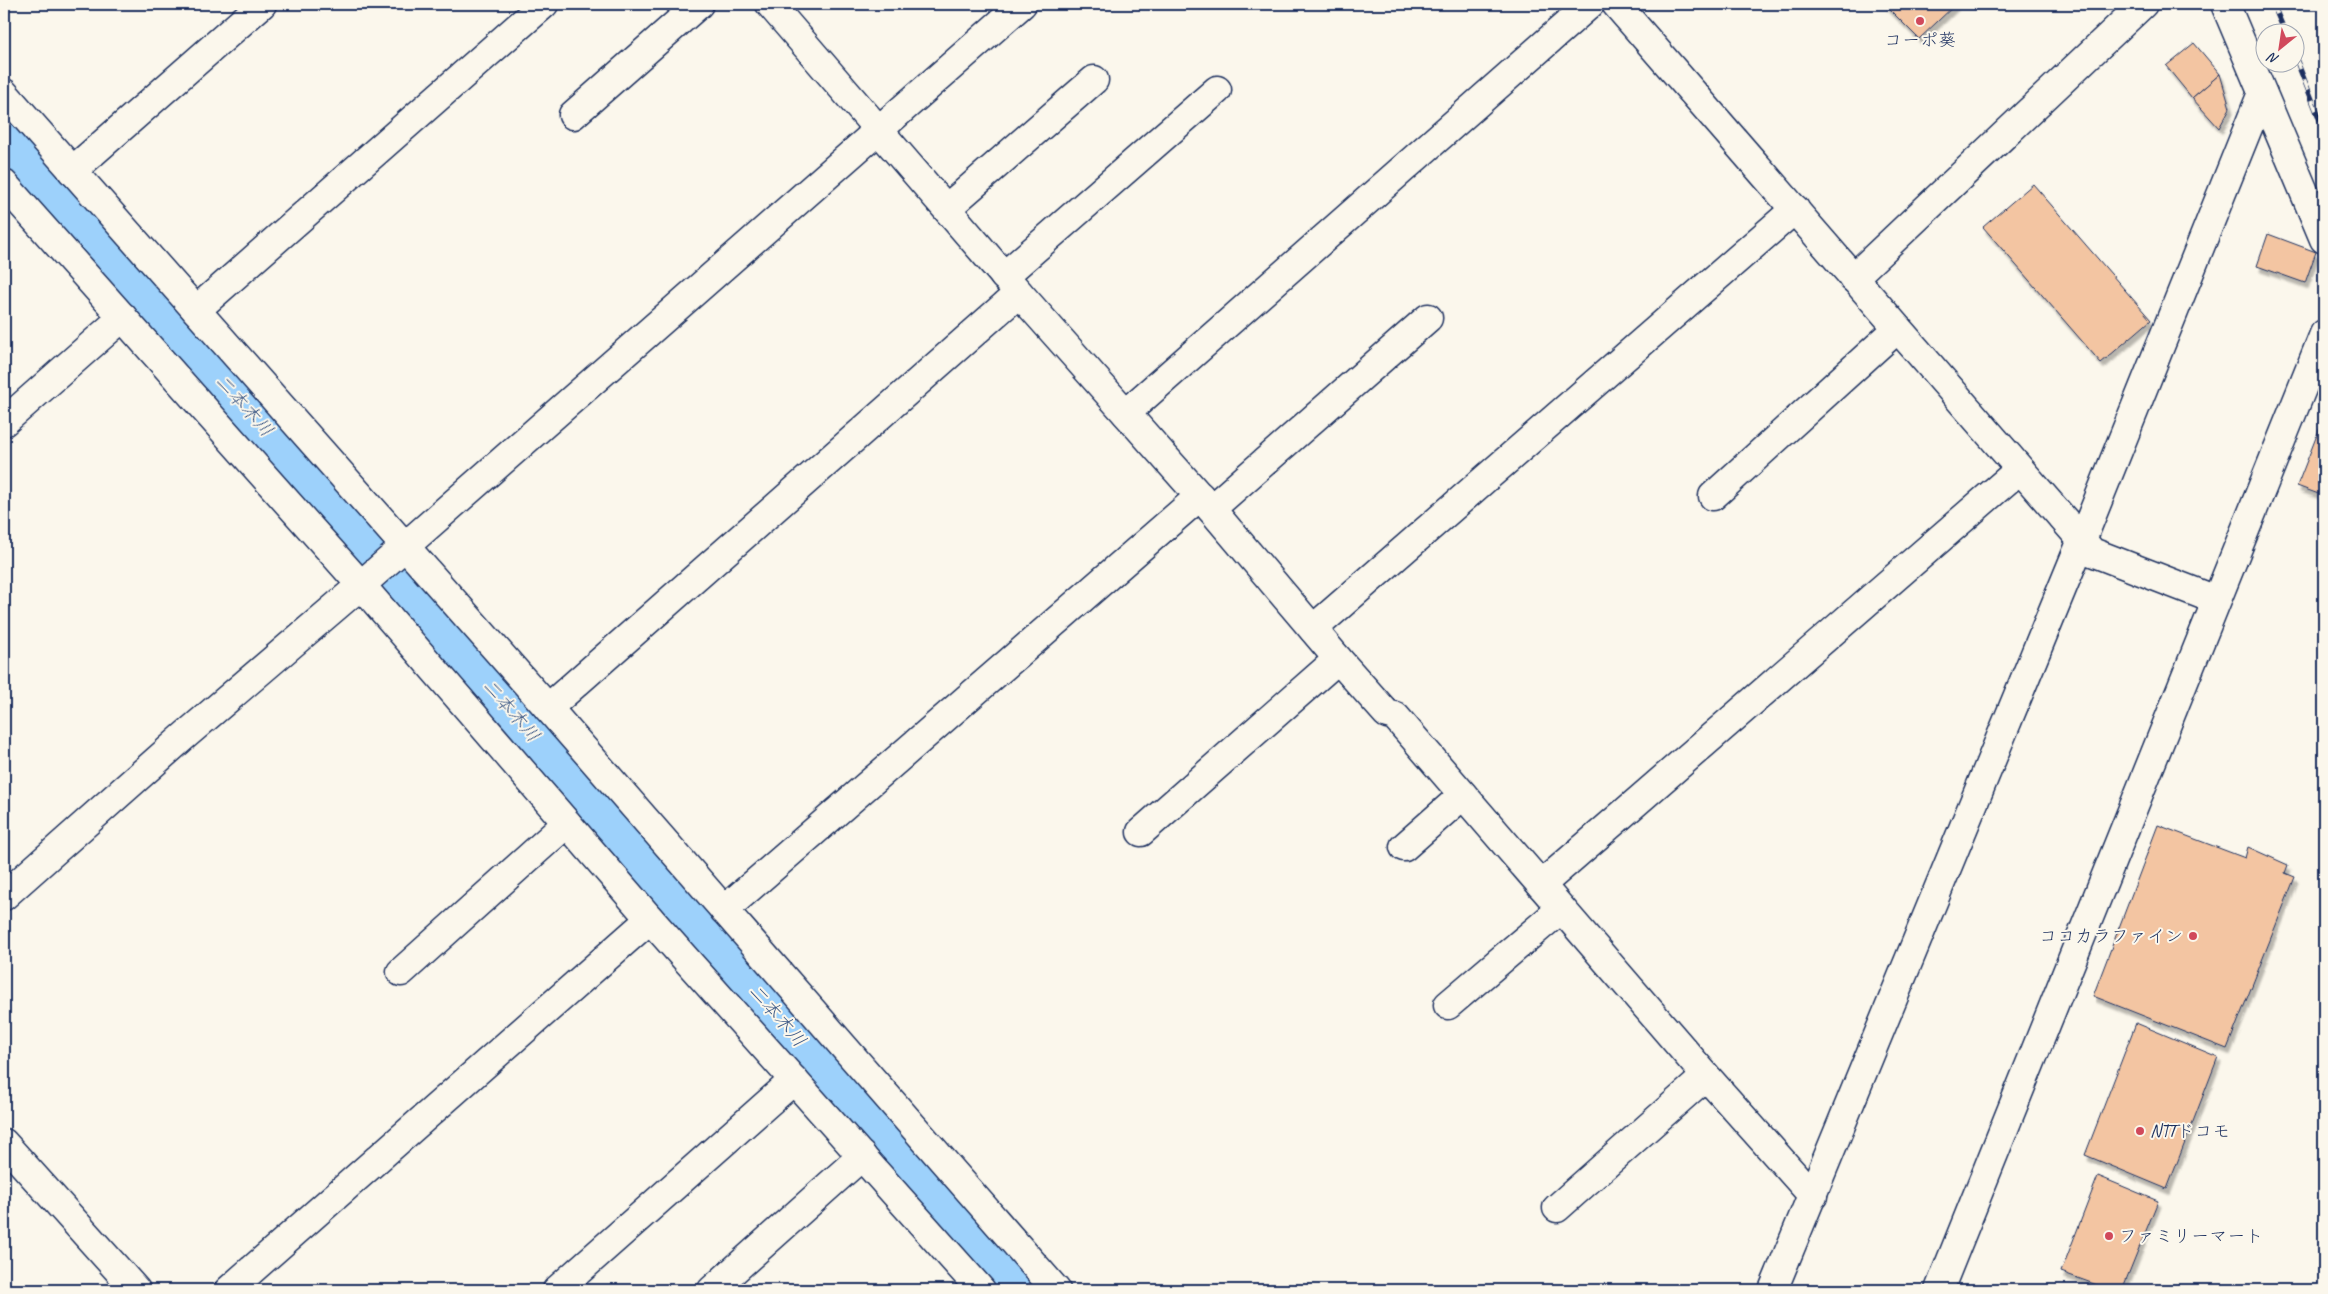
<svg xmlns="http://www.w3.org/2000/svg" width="2328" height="1294" viewBox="0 0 2328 1294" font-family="Caveat,'Klee One',sans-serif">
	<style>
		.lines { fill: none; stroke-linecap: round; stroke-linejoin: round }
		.river { stroke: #9dd1fb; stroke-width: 72 }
		.building { fill: #f3c5a2; stroke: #1b2f5e; filter: url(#shadow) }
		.minor-casing { stroke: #1b2f5e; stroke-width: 31 }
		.minor { stroke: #fbf7ec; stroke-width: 28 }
		.rail-casing { stroke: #1b2f5e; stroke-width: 5.5 }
		.rail { stroke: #fbf7ec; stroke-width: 4; stroke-dasharray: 11; stroke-linecap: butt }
		.poi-dot { fill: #d1495b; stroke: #fbf7ec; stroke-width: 2 }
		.labels { text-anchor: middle; stroke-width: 4; stroke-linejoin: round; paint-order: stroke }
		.poi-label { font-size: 18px; fill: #1b2f5e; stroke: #fbf7ec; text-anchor: start }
		.water-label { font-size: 19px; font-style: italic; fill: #3c5885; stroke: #fbf7ec }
	</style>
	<defs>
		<filter id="shadow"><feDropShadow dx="3" dy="5.5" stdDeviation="1" flood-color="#0004"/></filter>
	</defs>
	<rect width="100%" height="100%" fill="#fbf7ec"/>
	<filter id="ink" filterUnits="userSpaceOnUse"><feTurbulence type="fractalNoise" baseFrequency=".02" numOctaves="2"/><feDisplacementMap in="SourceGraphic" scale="10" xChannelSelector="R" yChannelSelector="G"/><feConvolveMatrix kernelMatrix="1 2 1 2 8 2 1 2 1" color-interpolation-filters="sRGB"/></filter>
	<g filter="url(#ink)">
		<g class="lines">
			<polyline class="river" points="4,132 399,579 1017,1290"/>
		</g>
		<g class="building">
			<polygon points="1884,4 1956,4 1919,39"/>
			<polygon points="2194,43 2220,74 2192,98 2166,66"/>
			<polygon points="2220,74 2230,108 2219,128 2192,98"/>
			<polygon points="2033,184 2151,320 2101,363 1983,227"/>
			<polygon points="2268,234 2316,252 2305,283 2257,266"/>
			<polygon points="2324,417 2324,496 2297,486"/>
			<polygon points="2158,825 2245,858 2248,847 2288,865 2285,873 2295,877 2227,1049 2093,996"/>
			<polygon points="2136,1023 2218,1057 2167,1189 2085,1155"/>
			<polygon points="2098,1176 2158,1201 2122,1290 2111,1290 2061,1272"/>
		</g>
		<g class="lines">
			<defs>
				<g id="minor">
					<polyline points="770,4 1019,293 1211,509 1338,659 1387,714 1395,716 1706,1076 1813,1196"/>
					<polyline points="1616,4 2092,552 2216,600"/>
					<polyline points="2225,4 2324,239"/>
					<polyline points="4,93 548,708 1056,1290"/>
					<polyline points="573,115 699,4"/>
					<polyline points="72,171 262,4"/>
					<polyline points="4,184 361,585 650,919 981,1290"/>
					<polyline points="947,208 1094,80"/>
					<polyline points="1004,276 1217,90"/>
					<polyline points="1853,278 2143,4"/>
					<polyline points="196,310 544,4"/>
					<polyline points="1126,413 1590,4"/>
					<polyline points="4,422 123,317"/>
					<polyline points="1713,496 1897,329"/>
					<polyline points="1211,509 1428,318"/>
					<polyline points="1313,629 1795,209"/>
					<polyline points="548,708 1019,293"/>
					<polyline points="1141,832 1338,659"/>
					<polyline points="1404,847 1463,795"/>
					<polyline points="1541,885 2019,470"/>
					<polyline points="4,896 182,738 361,585 1022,4"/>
					<polyline points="724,910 1200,496"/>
					<polyline points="401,972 567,823"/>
					<polyline points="1448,1005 1561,909"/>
					<polyline points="4,1143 136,1290"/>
					<polyline points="1557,1208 1706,1076"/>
					<polyline points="229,1290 650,919"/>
					<polyline points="557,1290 794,1080"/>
					<polyline points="712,1290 862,1156"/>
					<polyline points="1773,1290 2082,540 2262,93"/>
					<polyline points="1939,1290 2324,334"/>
				</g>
			</defs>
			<use href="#minor" class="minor-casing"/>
			<use href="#minor" class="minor"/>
			<defs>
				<g id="rail">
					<polyline points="2273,4 2285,32"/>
					<polyline points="2296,59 2324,130"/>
				</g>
			</defs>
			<use href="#rail" class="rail-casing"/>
			<use href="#rail" class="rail"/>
		</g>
	</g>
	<g class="poi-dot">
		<circle cx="1920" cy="21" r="5"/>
		<circle cx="2193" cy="936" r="5"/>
		<circle cx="2140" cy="1131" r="5"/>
		<circle cx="2109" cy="1236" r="5"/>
	</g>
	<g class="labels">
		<g class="poi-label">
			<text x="1920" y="46" text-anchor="middle">コーポ葵</text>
			<text x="2183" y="942" text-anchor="end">ココカラファイン</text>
			<text x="2150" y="1137">NTTドコモ</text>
			<text x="2119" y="1242">ファミリーマート</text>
		</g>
		<g class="water-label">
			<text transform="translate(245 405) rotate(48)" y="7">二本木川</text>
			<text transform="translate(512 710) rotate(49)" y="7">二本木川</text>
			<text transform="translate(778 1015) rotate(49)" y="7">二本木川</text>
		</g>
	</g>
	<rect width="2328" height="1294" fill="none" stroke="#fbf7ec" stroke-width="20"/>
	<rect x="10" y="10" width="2308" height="1274" fill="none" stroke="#1b2f5e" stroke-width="2" filter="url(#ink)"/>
	<g transform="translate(2280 48) rotate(210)"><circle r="24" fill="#fbf7ec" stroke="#a1a7b3"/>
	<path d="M0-4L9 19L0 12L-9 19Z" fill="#d1495b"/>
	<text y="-8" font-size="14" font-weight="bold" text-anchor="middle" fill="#1b2f5e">N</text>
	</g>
</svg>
